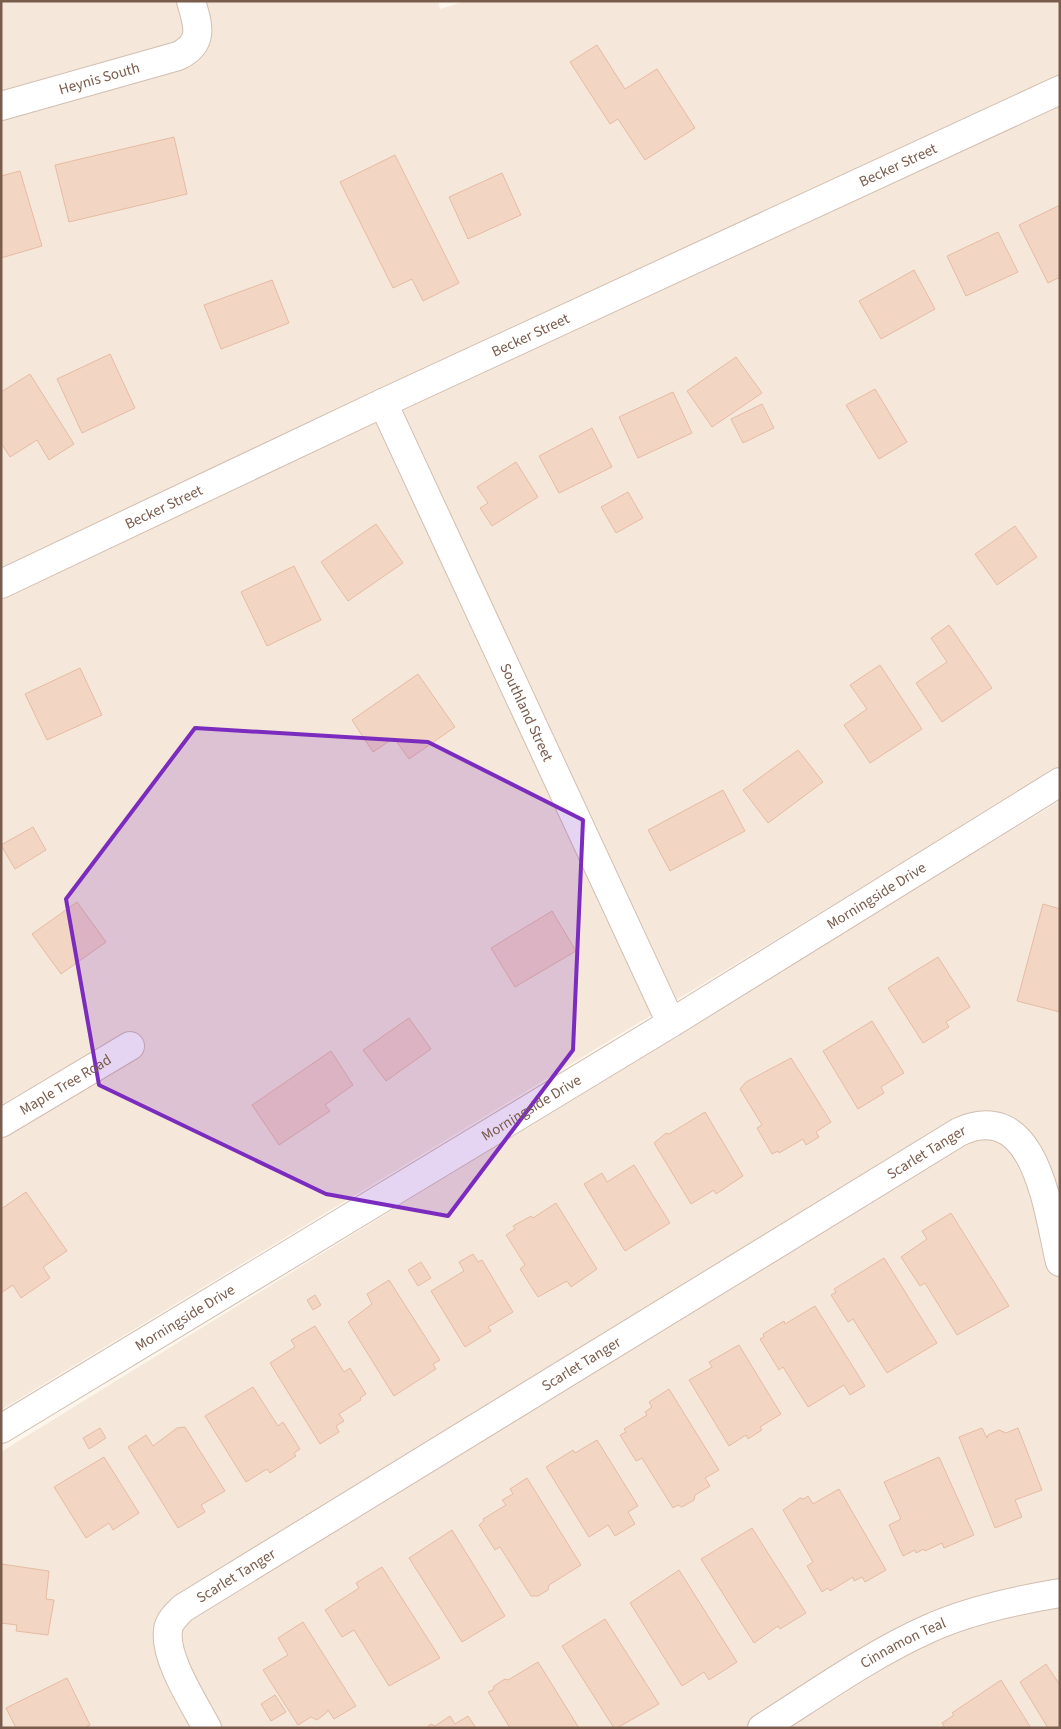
<svg xmlns="http://www.w3.org/2000/svg" width="1061" height="1729" viewBox="0 0 1061 1729" font-family="'Source Sans 3',sans-serif">
	<style>
		.residential { fill: #f5e8da }
		.building { fill: #f3d5c3; stroke: #e6bba3 }
		.lines { fill: none; stroke-linecap: round; stroke-linejoin: round }
		.minor-casing { stroke: #d1beb0; stroke-width: 30 }
		.minor { stroke: #fff; stroke-width: 28 }
		.marked { fill: #7b2cbf; fill-opacity: 0.2; stroke: #7b2cbf; stroke-width: 4; stroke-linejoin: round }
		.labels { text-anchor: middle; stroke-width: 4; stroke-linejoin: round; paint-order: stroke }
		.street-label { font-size: 15px; fill: #7a5c4d; stroke: #fffaf3 }
	</style>
	<rect width="100%" height="100%" fill="#fdf6ec"/>
	<g class="residential">
		<polygon points="1,1 438,1 440,9 466,1 1060,1 1060,767 1,1410"/>
		<polygon points="1060,801 1060,1728 1,1728 1,1452 839,934"/>
	</g>
	<g class="building">
		<polygon points="597,45 625,89 657,69 695,128 645,160 618,119 610,124 570,62"/>
		<polygon points="174,137 187,194 69,222 55,165"/>
		<polygon points="395,155 459,283 423,301 412,279 393,288 340,182"/>
		<polygon points="20,171 42,246 1,258 1,176"/>
		<polygon points="502,173 521,215 468,239 449,197"/>
		<polygon points="1060,205 1060,277 1048,283 1019,225"/>
		<polygon points="998,232 1018,272 966,296 947,256"/>
		<polygon points="914,270 935,309 881,339 859,301"/>
		<polygon points="272,280 289,323 221,349 204,305"/>
		<polygon points="110,354 135,408 82,433 57,379"/>
		<polygon points="736,357 762,393 712,427 687,391"/>
		<polygon points="30,374 74,444 49,460 37,440 10,457 1,443 1,392"/>
		<polygon points="875,389 907,442 879,459 846,405"/>
		<polygon points="673,392 692,433 638,458 619,417"/>
		<polygon points="762,404 774,428 743,443 731,419"/>
		<polygon points="592,428 612,467 559,493 539,456"/>
		<polygon points="516,462 538,497 492,526 480,508 488,503 477,487"/>
		<polygon points="628,492 643,518 616,533 601,507"/>
		<polygon points="376,524 403,563 348,601 321,562"/>
		<polygon points="1015,526 1037,557 997,585 975,554"/>
		<polygon points="294,566 321,620 267,646 241,592"/>
		<polygon points="949,625 992,688 942,722 916,683 947,662 931,638"/>
		<polygon points="880,665 922,729 870,763 844,725 867,709 850,685"/>
		<polygon points="80,668 102,715 47,740 25,694"/>
		<polygon points="418,674 455,727 409,759 394,738 373,752 352,720"/>
		<polygon points="798,750 823,782 768,823 743,790"/>
		<polygon points="723,790 745,831 670,871 648,830"/>
		<polygon points="33,827 46,850 15,869 1,845"/>
		<polygon points="77,902 106,942 61,974 32,934"/>
		<polygon points="1043,904 1060,909 1060,1012 1017,1001"/>
		<polygon points="552,911 576,951 515,987 491,948"/>
		<polygon points="938,957 970,1007 946,1022 949,1027 923,1043 888,988"/>
		<polygon points="409,1018 431,1049 386,1081 363,1050"/>
		<polygon points="872,1021 904,1073 881,1087 884,1093 858,1109 823,1051"/>
		<polygon points="331,1051 353,1085 325,1105 330,1111 279,1145 252,1105"/>
		<polygon points="791,1058 831,1122 816,1132 819,1137 806,1145 803,1139 779,1153 778,1151 772,1154 757,1128 762,1125 740,1089 746,1082"/>
		<polygon points="705,1112 743,1176 716,1194 714,1190 691,1204 654,1143 666,1133 669,1134"/>
		<polygon points="634,1165 670,1223 625,1251 584,1184 602,1173 607,1182"/>
		<polygon points="26,1192 67,1251 43,1267 50,1278 21,1298 13,1285 1,1293 1,1209"/>
		<polygon points="556,1203 597,1269 571,1287 567,1281 538,1297 520,1269 525,1265 506,1235 515,1229 513,1226 531,1216 533,1218"/>
		<polygon points="951,1213 1009,1306 957,1335 925,1283 920,1286 901,1257 927,1239 922,1231"/>
		<polygon points="473,1254 478,1262 482,1260 513,1312 488,1327 491,1331 465,1347 431,1291 464,1271 459,1262"/>
		<polygon points="884,1258 937,1343 887,1373 853,1319 848,1322 831,1295 836,1292 834,1289"/>
		<polygon points="421,1262 431,1278 418,1286 408,1270"/>
		<polygon points="389,1280 440,1360 433,1364 436,1369 394,1396 348,1322 372,1304 367,1294"/>
		<polygon points="315,1295 321,1305 313,1310 307,1300"/>
		<polygon points="815,1306 865,1386 850,1395 844,1385 808,1407 783,1367 779,1370 760,1339 764,1337 763,1334 784,1321 785,1324"/>
		<polygon points="315,1326 344,1372 350,1368 366,1394 360,1398 361,1400 339,1414 344,1421 336,1426 339,1432 320,1444 270,1363 295,1347 291,1340"/>
		<polygon points="739,1345 781,1414 760,1427 762,1430 748,1439 746,1435 729,1446 689,1380 712,1367 709,1362"/>
		<polygon points="253,1387 278,1426 283,1422 300,1449 294,1453 296,1456 270,1473 267,1469 246,1482 205,1416"/>
		<polygon points="669,1389 719,1470 705,1478 710,1486 695,1495 694,1500 682,1507 678,1505 673,1508 642,1458 636,1461 620,1435 626,1432 624,1429 647,1415 645,1412 652,1407 649,1402"/>
		<polygon points="185,1427 225,1491 201,1505 205,1512 178,1528 128,1447 146,1435 153,1446 177,1428"/>
		<polygon points="100,1428 106,1438 89,1449 83,1438"/>
		<polygon points="982,1428 987,1438 988,1435 999,1430 1006,1433 1018,1428 1042,1490 1015,1500 1022,1517 995,1528 959,1437"/>
		<polygon points="597,1440 638,1506 628,1512 635,1524 615,1536 608,1525 589,1537 546,1467 573,1450 575,1453"/>
		<polygon points="104,1457 139,1513 113,1530 109,1523 86,1538 54,1487"/>
		<polygon points="939,1457 974,1535 944,1548 942,1543 925,1551 924,1549 916,1553 915,1550 903,1556 889,1525 901,1519 884,1482"/>
		<polygon points="527,1478 581,1565 549,1585 548,1590 538,1596 531,1596 500,1547 495,1550 479,1525 484,1521 483,1519 506,1505 502,1500 513,1494 510,1489"/>
		<polygon points="839,1489 886,1570 865,1582 862,1577 854,1581 853,1577 830,1591 828,1588 822,1592 807,1566 813,1562 783,1510 800,1498 804,1499 808,1496 813,1504"/>
		<polygon points="752,1528 806,1613 780,1629 778,1626 754,1643 701,1559"/>
		<polygon points="452,1530 505,1616 462,1642 409,1558"/>
		<polygon points="1,1564 49,1571 46,1599 54,1600 48,1635 16,1631 17,1625 1,1623"/>
		<polygon points="382,1567 440,1658 389,1686 354,1630 342,1637 325,1610 359,1588 356,1583"/>
		<polygon points="679,1570 737,1662 709,1680 704,1672 682,1686 630,1603"/>
		<polygon points="605,1619 659,1704 617,1728 614,1728 562,1646"/>
		<polygon points="303,1622 356,1706 334,1719 328,1710 326,1713 317,1720 311,1717 298,1725 263,1670 288,1655 278,1638"/>
		<polygon points="538,1662 579,1728 510,1728 488,1692 493,1690 494,1686 505,1679 508,1680"/>
		<polygon points="1046,1664 1060,1685 1060,1728 1048,1728 1020,1682"/>
		<polygon points="67,1678 90,1725 84,1728 16,1728 6,1708"/>
		<polygon points="1001,1680 1031,1728 945,1728 942,1723 954,1715 952,1713"/>
		<polygon points="275,1695 286,1712 271,1721 261,1704"/>
		<polygon points="450,1716 455,1724 468,1716 476,1728 426,1728 431,1724 435,1726"/>
	</g>
	<g class="lines">
		<defs>
			<g id="minor">
				<path id="s1" d="M1,106L178,56C205,43 198,25 191,1"/>
				<path id="s2" d="M383,403L671,1023"/>
				<path id="s3" d="M1,584L383,403L1060,90"/>
				<path id="s4" d="M1,1123L130,1046"/>
				<path id="s5" d="M1,1429L671,1023L1060,782"/>
				<path id="s6" d="M207,1728C194,1703 164,1658 168,1630C169,1621 177,1614 183,1608L959,1132C1037,1096 1048,1213 1060,1262"/>
				<path id="s7" d="M762,1728C816,1694 870,1655 928,1629C967,1611 1018,1600 1060,1593"/>
			</g>
		</defs>
		<use href="#minor" class="minor-casing"/>
		<use href="#minor" class="minor"/>
	</g>
	<path class="marked" d="M195,728L428,742L583,820L573,1050L448,1216L326,1194L99,1085L66,899Z"/>
	<g class="labels">
		<g class="street-label">
			<text dy="5" stroke="none"><textPath href="#s1" startOffset="102">Heynis South</textPath></text>
			<text dy="5" stroke="none"><textPath href="#s3" startOffset="990">Becker Street</textPath></text>
			<text dy="5" stroke="none"><textPath href="#s3" startOffset="585">Becker Street</textPath></text>
			<text dy="5" stroke="none"><textPath href="#s3" startOffset="180">Becker Street</textPath></text>
			<text dy="5" stroke="none"><textPath href="#s2" startOffset="341">Southland Street</textPath></text>
			<text dy="5" stroke="none"><textPath href="#s5" startOffset="1025">Morningside Drive</textPath></text>
			<text dy="5" stroke="none"><textPath href="#s4" startOffset="75">Maple Tree Road</textPath></text>
			<text dy="5" stroke="none"><textPath href="#s5" startOffset="620">Morningside Drive</textPath></text>
			<text dy="5" stroke="none"><textPath href="#s6" startOffset="1006">Scarlet Tanger</textPath></text>
			<text dy="5" stroke="none"><textPath href="#s5" startOffset="215">Morningside Drive</textPath></text>
			<text dy="5" stroke="none"><textPath href="#s6" startOffset="601">Scarlet Tanger</textPath></text>
			<text dy="5" stroke="none"><textPath href="#s6" startOffset="196">Scarlet Tanger</textPath></text>
			<text dy="5" stroke="none"><textPath href="#s7" startOffset="165">Cinnamon Teal</textPath></text>
		</g>
	</g>
	<rect width="1061" height="1729" fill="none" stroke="#7a5c4d" stroke-width="5"/>
</svg>
